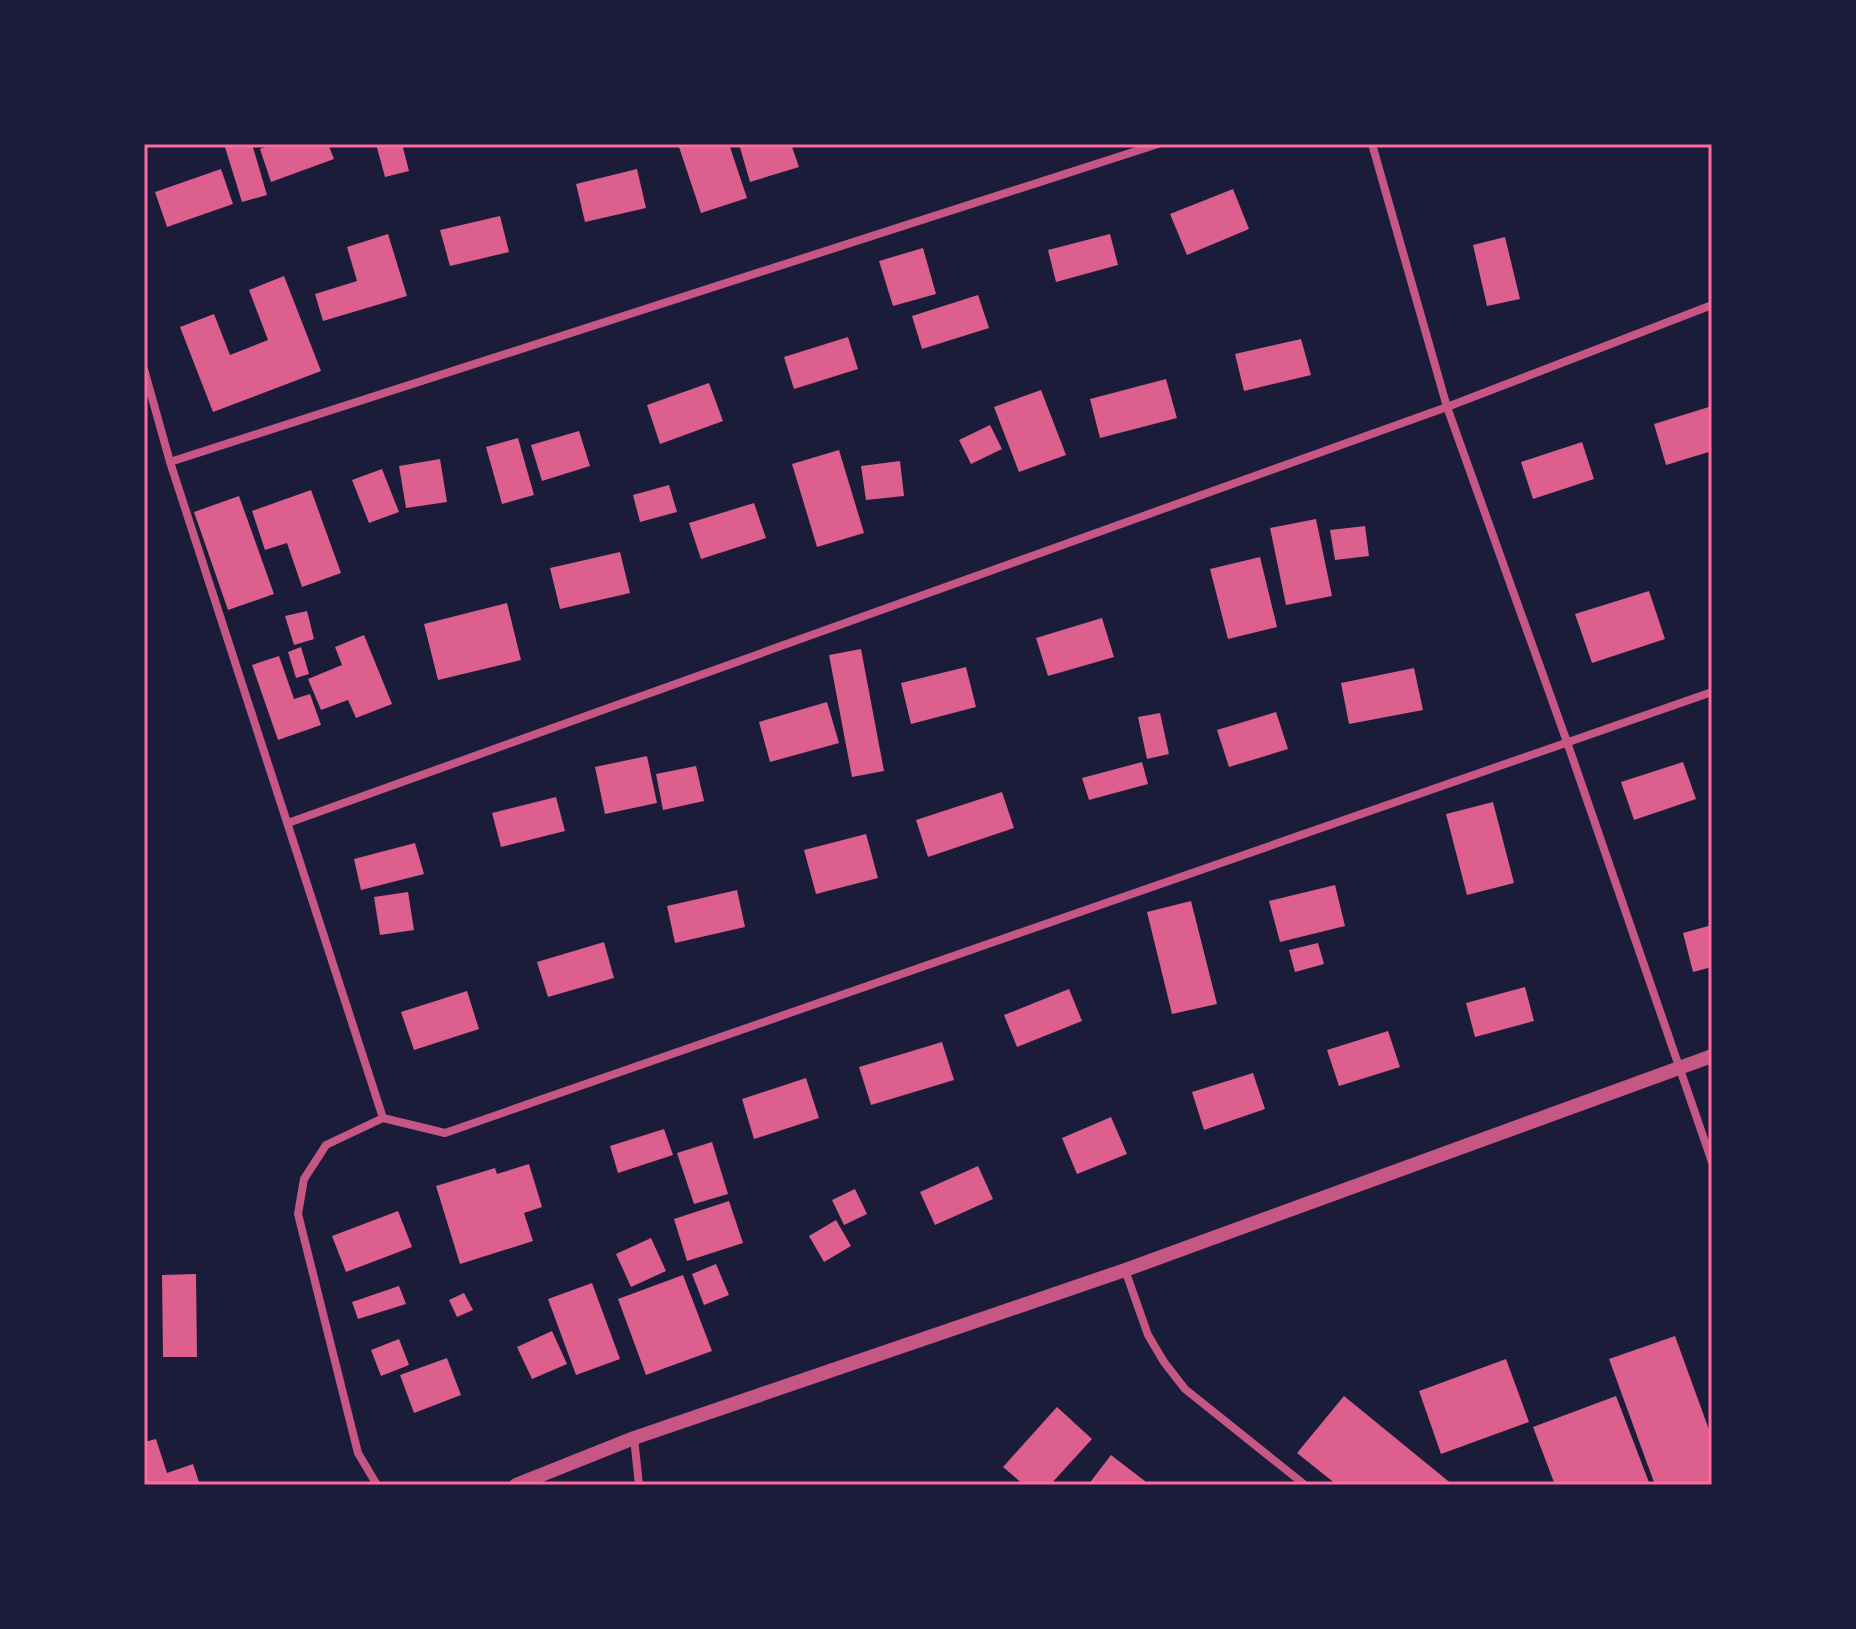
<svg xmlns="http://www.w3.org/2000/svg" width="1856" height="1629" viewBox="0 0 1856 1629" font-family="Mulish,sans-serif">
	<style>
		.building { fill: #dd5f8e }
		.lines { fill: none; stroke-linecap: round; stroke-linejoin: round }
		.minor { stroke: #c65784; stroke-width: 8 }
		.tertiary { stroke: #c65784; stroke-width: 14 }
		.neatline { fill: none; stroke: #ff6b9d; stroke-width: 3 }
	</style>
	<rect width="100%" height="100%" fill="#1b1b3a"/>
	<g class="building">
		<polygon points="224,144 252,144 267,195 242,202"/>
		<polygon points="274,144 328,144 334,159 271,182 260,149"/>
		<polygon points="376,144 402,144 409,171 385,177"/>
		<polygon points="678,144 729,144 747,198 701,213"/>
		<polygon points="739,144 791,144 799,167 750,182"/>
		<polygon points="221,169 233,204 167,227 155,192"/>
		<polygon points="637,169 646,208 585,222 576,184"/>
		<polygon points="1233,189 1249,229 1187,255 1170,214"/>
		<polygon points="500,216 509,252 450,266 440,230"/>
		<polygon points="388,234 407,296 323,321 315,294 357,281 347,247"/>
		<polygon points="1110,234 1118,265 1056,282 1048,250"/>
		<polygon points="1505,237 1520,299 1487,306 1473,245"/>
		<polygon points="923,248 936,294 893,306 879,261"/>
		<polygon points="284,276 321,371 213,412 180,327 214,314 230,355 268,340 249,290"/>
		<polygon points="978,295 989,328 922,349 912,316"/>
		<polygon points="848,337 858,369 794,389 784,357"/>
		<polygon points="1301,339 1311,375 1244,391 1235,354"/>
		<polygon points="1166,379 1177,418 1100,438 1090,399"/>
		<polygon points="709,383 723,421 660,444 647,405"/>
		<polygon points="1041,390 1066,455 1019,472 994,407"/>
		<polygon points="1712,406 1712,451 1666,465 1654,424"/>
		<polygon points="990,425 1002,449 971,464 959,440"/>
		<polygon points="579,431 590,466 542,481 531,445"/>
		<polygon points="518,438 534,495 502,504 486,447"/>
		<polygon points="1582,442 1594,479 1533,499 1521,462"/>
		<polygon points="839,450 864,533 817,547 792,464"/>
		<polygon points="440,459 447,502 406,508 399,466"/>
		<polygon points="900,461 904,496 866,500 861,466"/>
		<polygon points="382,469 399,512 369,523 352,480"/>
		<polygon points="669,485 677,512 640,522 633,495"/>
		<polygon points="311,490 341,573 302,587 287,543 265,550 252,511"/>
		<polygon points="239,496 274,594 228,610 194,512"/>
		<polygon points="754,503 766,538 701,559 689,523"/>
		<polygon points="1316,519 1332,596 1286,605 1270,528"/>
		<polygon points="1365,526 1369,556 1335,560 1330,530"/>
		<polygon points="620,552 630,593 560,609 550,568"/>
		<polygon points="1260,557 1277,627 1228,639 1210,569"/>
		<polygon points="1649,591 1665,639 1592,663 1575,614"/>
		<polygon points="507,603 521,660 438,680 424,624"/>
		<polygon points="307,611 314,639 294,645 285,616"/>
		<polygon points="1102,618 1114,657 1048,676 1036,638"/>
		<polygon points="364,635 392,704 356,718 348,700 321,710 308,679 342,665 335,647"/>
		<polygon points="301,647 309,674 296,678 288,652"/>
		<polygon points="861,649 884,771 852,777 829,655"/>
		<polygon points="279,656 294,699 310,694 321,725 278,740 252,665"/>
		<polygon points="966,667 976,707 911,724 901,683"/>
		<polygon points="1414,668 1423,710 1349,724 1341,683"/>
		<polygon points="827,702 839,743 770,762 759,722"/>
		<polygon points="1276,712 1288,749 1229,767 1217,730"/>
		<polygon points="1160,713 1169,754 1147,759 1138,717"/>
		<polygon points="647,756 657,803 605,814 595,767"/>
		<polygon points="1142,762 1148,784 1089,800 1082,778"/>
		<polygon points="1683,762 1696,799 1634,820 1621,782"/>
		<polygon points="696,766 704,801 663,810 656,774"/>
		<polygon points="1002,792 1014,828 928,857 916,820"/>
		<polygon points="556,797 565,831 501,847 492,813"/>
		<polygon points="1493,802 1514,883 1467,895 1446,814"/>
		<polygon points="866,834 878,878 816,894 804,850"/>
		<polygon points="415,843 424,874 361,890 354,859"/>
		<polygon points="1335,885 1345,926 1280,942 1269,901"/>
		<polygon points="737,890 745,927 675,943 667,906"/>
		<polygon points="408,892 414,930 380,935 374,897"/>
		<polygon points="1191,901 1217,1004 1172,1014 1147,912"/>
		<polygon points="1712,925 1712,967 1693,972 1683,933"/>
		<polygon points="604,942 614,978 548,997 537,962"/>
		<polygon points="1318,943 1324,964 1295,972 1289,950"/>
		<polygon points="1525,987 1534,1021 1475,1037 1466,1003"/>
		<polygon points="1069,989 1082,1021 1017,1047 1004,1015"/>
		<polygon points="467,991 479,1029 414,1050 401,1012"/>
		<polygon points="1388,1031 1400,1067 1339,1086 1327,1050"/>
		<polygon points="942,1042 954,1080 871,1105 859,1067"/>
		<polygon points="1253,1073 1265,1109 1204,1130 1192,1092"/>
		<polygon points="806,1078 819,1118 754,1139 742,1099"/>
		<polygon points="1111,1117 1127,1154 1077,1174 1062,1138"/>
		<polygon points="664,1129 673,1155 618,1173 610,1146"/>
		<polygon points="712,1142 728,1194 694,1204 677,1153"/>
		<polygon points="529,1164 542,1207 524,1213 533,1241 460,1264 436,1186 495,1168 497,1174"/>
		<polygon points="978,1166 993,1199 935,1225 920,1192"/>
		<polygon points="855,1189 867,1214 844,1225 832,1200"/>
		<polygon points="729,1201 743,1243 687,1261 674,1219"/>
		<polygon points="398,1211 412,1247 346,1272 332,1236"/>
		<polygon points="836,1220 851,1246 824,1262 809,1236"/>
		<polygon points="651,1238 666,1271 631,1287 616,1254"/>
		<polygon points="716,1264 729,1295 704,1305 692,1274"/>
		<polygon points="196,1274 197,1357 163,1357 162,1275"/>
		<polygon points="683,1275 712,1351 646,1375 618,1299"/>
		<polygon points="592,1283 620,1359 576,1375 548,1299"/>
		<polygon points="399,1286 406,1304 358,1319 352,1302"/>
		<polygon points="464,1293 473,1310 457,1317 449,1300"/>
		<polygon points="552,1331 567,1364 532,1379 517,1347"/>
		<polygon points="1675,1336 1712,1438 1712,1485 1655,1485 1609,1359"/>
		<polygon points="399,1339 409,1365 381,1376 371,1350"/>
		<polygon points="447,1358 461,1395 414,1413 400,1375"/>
		<polygon points="1506,1359 1529,1422 1441,1454 1419,1391"/>
		<polygon points="1344,1396 1453,1485 1337,1485 1297,1453"/>
		<polygon points="1616,1396 1650,1485 1555,1485 1533,1427"/>
		<polygon points="1057,1407 1092,1439 1050,1485 1024,1485 1003,1467"/>
		<polygon points="156,1439 167,1473 193,1464 200,1485 144,1485 144,1442"/>
		<polygon points="1111,1455 1150,1485 1088,1485"/>
	</g>
	<g class="lines">
		<g class="minor">
			<polyline points="1372,144 1447,407 1567,742 1712,1162"/>
			<polyline points="144,369 170,462 383,1118 445,1133 1712,692"/>
			<polyline points="170,462 1158,144"/>
			<polyline points="288,823 1447,407 1712,305"/>
			<polyline points="1125,1270 1148,1335 1164,1362 1185,1389 1305,1485"/>
			<polyline points="634,1438 639,1485"/>
			<polyline points="377,1485 358,1453 298,1214 304,1179 326,1145 383,1118"/>
		</g>
		<polyline class="tertiary" points="516,1485 634,1438 1125,1270 1712,1056"/>
	</g>
	<rect width="1856" height="1629" fill="none" stroke="#1b1b3a" stroke-width="292"/>
	<rect x="146" y="146" width="1564" height="1337" class="neatline"/>
</svg>
